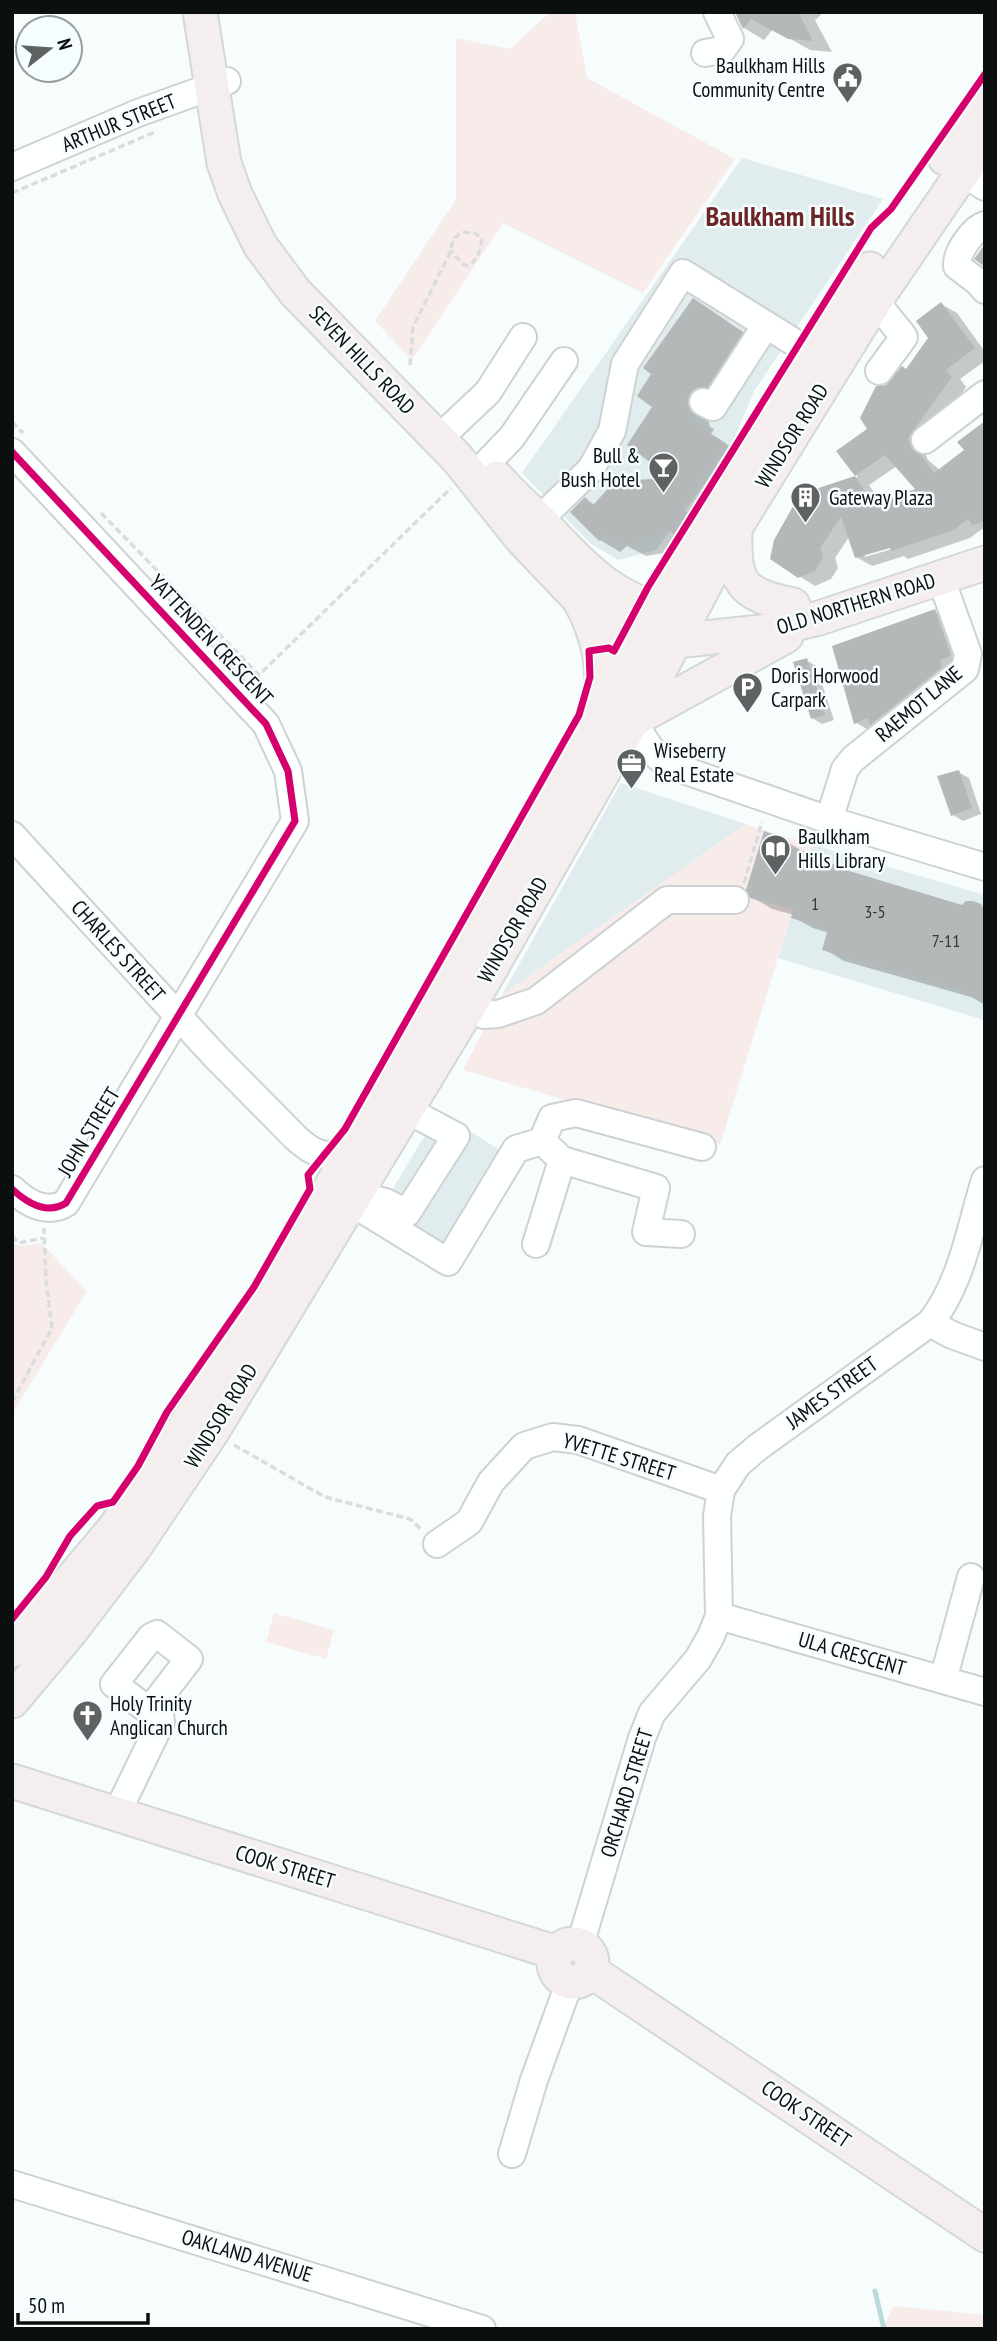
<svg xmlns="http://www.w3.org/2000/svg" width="997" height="2341" viewBox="0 0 997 2341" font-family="'PT Sans Narrow',sans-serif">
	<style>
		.built { fill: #e0eced }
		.green { fill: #f8eceb }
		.shadow { fill: #0003; fill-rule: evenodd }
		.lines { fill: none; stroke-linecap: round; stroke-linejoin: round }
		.stream { stroke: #bbdadc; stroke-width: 5 }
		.building { fill: #b5b8b8; fill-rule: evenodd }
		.minor-casing { stroke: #cfd2d2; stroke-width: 30 }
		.major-casing { stroke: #d5d8d8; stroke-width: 37 }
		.path { stroke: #dbdddd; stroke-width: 3.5; stroke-dasharray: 7 3.5; stroke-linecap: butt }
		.minor { stroke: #feffff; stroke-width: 26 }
		.major { stroke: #f4eeee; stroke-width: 33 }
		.cycleway-casing { stroke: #f5fdfe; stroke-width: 11 }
		.cycleway { stroke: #d6006c; stroke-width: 7 }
		.labels { text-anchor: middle; stroke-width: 5; stroke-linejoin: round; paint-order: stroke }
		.number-label { font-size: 18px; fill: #363939 }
		.poi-label { font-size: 21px; fill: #0c0f0f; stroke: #f5fdfe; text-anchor: start }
		.street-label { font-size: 21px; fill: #0c0f0f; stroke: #f5fdfe }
		.district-label { font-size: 28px; font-weight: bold; fill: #6c2628; stroke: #f5fdfe }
	</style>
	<rect width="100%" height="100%" fill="#f7fcfc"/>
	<g class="built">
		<polygon points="742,158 883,199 754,391 730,449 656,550 618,560 590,543 522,473"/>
		<polygon points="621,783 746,824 502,995"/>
		<polygon points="813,845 985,895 985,1020 778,958"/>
		<polygon points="439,1112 503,1152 443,1249 380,1210"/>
	</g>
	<g class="green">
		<polygon points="550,12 575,12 587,78 735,159 643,293 503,223 412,360 375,321 456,200 456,38 510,49"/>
		<polygon points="746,824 813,845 720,1145 463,1070 502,995"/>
		<polygon points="12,1240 18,1246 41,1243 87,1291 12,1414"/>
		<polygon points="274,1613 334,1630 326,1659 266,1642"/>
		<polygon points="893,2306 985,2315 985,2329 883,2329"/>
	</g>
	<g class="shadow">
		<polygon points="736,12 818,12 821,15 815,20 832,52 810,50 773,29 764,40 744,28"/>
		<polygon points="693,300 762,345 707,415 710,427 714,429 711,434 746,457 677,548 664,553 646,556 627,546 620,552 600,540 585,499 595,505 676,479 655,406"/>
		<path d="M941,304L957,313L985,352V361L960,379L966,387L923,448L928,460L940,470L966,451L985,425V530L982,529L970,538L908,559L904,556L872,566L856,557L849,537L835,558L838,568L831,579L815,586L799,576L801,495L858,477L839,451L870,429L887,387L906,371L930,337ZM897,466L918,490L881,503L869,485ZM898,543L899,547L865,557V553Z"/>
		<polygon points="935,611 955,623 970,666 875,734 855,722"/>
		<polygon points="806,660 816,666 834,720 822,724 812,718"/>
		<polygon points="958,772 969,778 981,814 963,821 953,815"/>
		<polygon points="783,839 818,861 855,874 963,907 977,904 985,908 985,1005 971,997 844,961 824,949 829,933 813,928 793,917 794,915 772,909 752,897"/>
	</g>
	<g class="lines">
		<polyline class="stream" points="875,2291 884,2329"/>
	</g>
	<g class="building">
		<polygon points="735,12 798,12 813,41 788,39 751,19 743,29"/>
		<polygon points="985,244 985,267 974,259"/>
		<polygon points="693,298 743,332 707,387 694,389 689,394 687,402 690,413 695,416 691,421 727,444 682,509 688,513 675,535 664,528 656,536 634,544 624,545 605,535 599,541 570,512 585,497 593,505 615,481 671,478 627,445 652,407 637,396 651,374 643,368"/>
		<path d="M941,302L975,348L946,370L952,377L908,438L912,449L921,455L934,473L964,450L957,442L985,421V521L972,525L968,519L954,530L891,551L890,548L855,558L841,517L820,548L823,558L815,571L798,578L770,559L774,540L800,494L855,476L836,451L867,429L860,418L876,386L886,385L902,366L906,369L928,338L916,321ZM885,455L915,489L873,505L855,476Z"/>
		<polygon points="935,609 951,656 940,660 942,667 870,725 868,718 854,724 832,646"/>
		<polygon points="807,658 825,715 811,719 793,662"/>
		<polygon points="959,770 972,808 951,816 937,776"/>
		<polygon points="764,831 784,838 782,844 806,852 805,855 847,868 846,870 962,905 966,901 973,901 981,904 985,911 985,1001 963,994 963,991 822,950 828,929 791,918 793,910 750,898 746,890"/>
	</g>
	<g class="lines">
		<defs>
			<g id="minor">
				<polyline points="705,53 722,50 730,39 717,12"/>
				<polyline points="12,167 138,113 227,81"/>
				<polyline points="962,172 985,187"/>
				<path d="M985,225C973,228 956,253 957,266L978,282L985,290"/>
				<polyline points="865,313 875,301 904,337 879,371"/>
				<polyline points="703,402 713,407 766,325"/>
				<polyline points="450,428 488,392 523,337"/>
				<polyline points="925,440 985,394"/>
				<path d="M12,452L266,724L288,771L295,821L66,1203C47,1215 27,1203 12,1189"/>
				<polyline points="485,465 512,437 564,361"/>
				<polyline points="539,520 591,469 612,431 625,364 683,273 813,354 823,354 828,350"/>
				<path d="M633,720C644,738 651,755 669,765L829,820L985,867"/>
				<polyline points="829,820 845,769 853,759 965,669 968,654 941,579"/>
				<path d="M12,835L215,1056L296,1138C318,1158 330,1160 355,1144"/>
				<polyline points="468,1008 484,1015 498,1014 536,1001 667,900 735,900"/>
				<polyline points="542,1141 562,1160 656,1188 646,1232 681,1234"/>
				<polyline points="359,1195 385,1202 407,1213 456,1136 407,1110"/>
				<polyline points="352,1203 448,1262 516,1149 542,1141 552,1118 576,1113 702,1147"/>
				<polyline points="536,1244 562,1160"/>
				<polyline points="930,1323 952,1335 985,1347"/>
				<polyline points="437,1544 469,1522 491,1482 524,1446 553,1437 578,1440 721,1490"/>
				<polyline points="719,1616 985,1692"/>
				<polyline points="943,1680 971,1577"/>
				<polyline points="116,1815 161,1722 160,1715 149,1711 114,1684 151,1637 157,1634 189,1659 149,1711"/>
				<path d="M575,1944L583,1935L642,1738L652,1713L698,1659L711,1636L719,1616L717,1516L721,1490L738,1464L758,1447L930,1323C962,1283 970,1228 985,1180"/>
				<polyline points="512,2154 534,2080 566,1992 575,1983"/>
				<polyline points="12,2184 482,2329"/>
			</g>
			<g id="major">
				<polyline points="200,12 224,163 235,194 260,245 295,292 457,458 521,538 579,599 603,617 642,636 676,641 761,632 819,618 985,563"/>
				<polyline points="945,158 985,101"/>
				<path d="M497,478C510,493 526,507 540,521C584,567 610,600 676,614"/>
				<path d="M735,528C734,582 738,594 793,605"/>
				<path d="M579,599C599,634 606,669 600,708"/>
				<polyline points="633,720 786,636"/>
				<polyline points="12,1650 113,1530 158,1467 252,1324 599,721 673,576 734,472 870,269"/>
				<polyline points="12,1701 70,1632 134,1548 212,1432 468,1008 633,720 735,528 875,301 985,140"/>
				<polyline points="12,1781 557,1953"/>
				<circle cx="573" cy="1963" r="19"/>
				<polyline points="591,1971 985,2235"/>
			</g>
		</defs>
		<use href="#minor" class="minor-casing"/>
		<use href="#major" class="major-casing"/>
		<g class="path">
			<polyline points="12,193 155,132"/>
			<path d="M410,365L413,327L450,253C452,243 453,239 461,232L475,233L482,239C480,250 478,260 468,266L462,264L451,250"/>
			<polyline points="12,422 23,433"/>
			<polyline points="101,513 259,675 451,488"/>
			<polyline points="744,883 762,822"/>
			<polyline points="12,1236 19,1243 43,1238"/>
			<polyline points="12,1402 52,1328 46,1281 44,1228"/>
			<polyline points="234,1445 325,1497 410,1519 422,1530"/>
		</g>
		<use href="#minor" class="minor"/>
		<use href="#major" class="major"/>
		<defs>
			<g id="cycleway">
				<path d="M12,452L266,724L288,771L295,821L66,1203C47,1215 27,1203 12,1189"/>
				<polyline points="12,1619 46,1577 70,1536 87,1517 97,1506 113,1502 138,1466 167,1412 254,1287 310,1189 308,1175 345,1129 579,715 590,677 589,651 609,648 614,651 648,587 871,228 891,209 985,74"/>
			</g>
		</defs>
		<use href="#cycleway" class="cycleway-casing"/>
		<use href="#cycleway" class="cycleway"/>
	</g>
	<defs>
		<symbol id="civic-pin" viewBox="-11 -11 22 30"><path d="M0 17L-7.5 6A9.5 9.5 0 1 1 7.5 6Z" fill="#5e6262" stroke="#f5fdfe"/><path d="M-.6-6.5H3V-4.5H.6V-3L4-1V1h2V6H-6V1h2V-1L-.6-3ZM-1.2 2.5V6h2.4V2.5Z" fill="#fff"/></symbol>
		<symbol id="bar-pin" viewBox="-11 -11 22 30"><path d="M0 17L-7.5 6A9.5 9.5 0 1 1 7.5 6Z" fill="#5e6262" stroke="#f5fdfe"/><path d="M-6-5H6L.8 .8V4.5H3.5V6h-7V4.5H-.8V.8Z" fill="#fff"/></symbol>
		<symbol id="building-pin" viewBox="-11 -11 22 30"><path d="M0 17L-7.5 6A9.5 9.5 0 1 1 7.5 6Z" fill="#5e6262" stroke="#f5fdfe"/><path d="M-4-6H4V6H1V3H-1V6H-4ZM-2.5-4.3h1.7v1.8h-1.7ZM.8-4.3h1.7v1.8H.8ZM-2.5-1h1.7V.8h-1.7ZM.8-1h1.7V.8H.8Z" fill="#fff"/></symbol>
		<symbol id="parking-pin" viewBox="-11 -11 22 30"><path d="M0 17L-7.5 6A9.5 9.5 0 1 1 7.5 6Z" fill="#5e6262" stroke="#f5fdfe"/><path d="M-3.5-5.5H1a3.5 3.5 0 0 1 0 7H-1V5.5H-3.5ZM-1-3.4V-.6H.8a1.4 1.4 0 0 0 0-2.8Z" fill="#fff"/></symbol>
		<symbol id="office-pin" viewBox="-11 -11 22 30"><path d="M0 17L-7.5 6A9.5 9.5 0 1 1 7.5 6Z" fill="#5e6262" stroke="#f5fdfe"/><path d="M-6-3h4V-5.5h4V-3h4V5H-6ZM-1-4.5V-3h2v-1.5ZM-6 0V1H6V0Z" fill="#fff"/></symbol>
		<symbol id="library-pin" viewBox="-11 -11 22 30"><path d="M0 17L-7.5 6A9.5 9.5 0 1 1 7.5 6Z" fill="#5e6262" stroke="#f5fdfe"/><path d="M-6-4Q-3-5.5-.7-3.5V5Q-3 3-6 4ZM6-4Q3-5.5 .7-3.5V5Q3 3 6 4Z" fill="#fff"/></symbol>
		<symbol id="church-pin" viewBox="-11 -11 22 30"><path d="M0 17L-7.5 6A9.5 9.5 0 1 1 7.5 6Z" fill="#5e6262" stroke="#f5fdfe"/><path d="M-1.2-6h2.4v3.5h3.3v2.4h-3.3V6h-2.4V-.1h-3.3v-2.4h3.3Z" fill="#fff"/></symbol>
	</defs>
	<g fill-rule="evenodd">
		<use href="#civic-pin" x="830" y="60" width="35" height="47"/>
		<use href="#bar-pin" x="646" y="450" width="35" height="47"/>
		<use href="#building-pin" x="788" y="480" width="35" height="47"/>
		<use href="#parking-pin" x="730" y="670" width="35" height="47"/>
		<use href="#office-pin" x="614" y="746" width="35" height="47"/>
		<use href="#library-pin" x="758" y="832" width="35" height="47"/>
		<use href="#church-pin" x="70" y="1698" width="35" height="47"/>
	</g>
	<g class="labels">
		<g class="number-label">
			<text x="815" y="910">1</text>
			<text x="875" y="918">3-5</text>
			<text x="946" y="947">7-11</text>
		</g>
		<g class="poi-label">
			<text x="825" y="73" text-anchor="end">Baulkham Hills<tspan x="825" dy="24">Community Centre</tspan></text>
			<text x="640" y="463" text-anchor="end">Bull &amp;<tspan x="640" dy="24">Bush Hotel</tspan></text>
			<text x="829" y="505">Gateway Plaza</text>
			<text x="771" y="683">Doris Horwood<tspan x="771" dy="24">Carpark</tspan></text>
			<text x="654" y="758">Wiseberry<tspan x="654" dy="24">Real Estate</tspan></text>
			<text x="798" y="844">Baulkham<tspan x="798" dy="24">Hills Library</tspan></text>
			<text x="110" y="1711">Holy Trinity<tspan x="110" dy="24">Anglican Church</tspan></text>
		</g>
		<g class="street-label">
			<text transform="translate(119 123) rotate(-22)" y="7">ARTHUR STREET</text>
			<text transform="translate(362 360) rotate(46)" y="7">SEVEN HILLS ROAD</text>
			<text transform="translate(792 436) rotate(-58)" y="7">WINDSOR ROAD</text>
			<text transform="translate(856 604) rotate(-17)" y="7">OLD NORTHERN ROAD</text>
			<text transform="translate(211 640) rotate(47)" y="7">YATTENDEN CRESCENT</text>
			<text transform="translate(919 704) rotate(-40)" y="7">RAEMOT LANE</text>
			<text transform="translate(513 930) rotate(-60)" y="7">WINDSOR ROAD</text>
			<text transform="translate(118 951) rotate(48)" y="7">CHARLES STREET</text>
			<text transform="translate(89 1132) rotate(-59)" y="7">JOHN STREET</text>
			<text transform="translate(832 1393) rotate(-36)" y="7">JAMES STREET</text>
			<text transform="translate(221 1416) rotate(-58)" y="7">WINDSOR ROAD</text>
			<text transform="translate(619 1457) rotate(17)" y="7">YVETTE STREET</text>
			<text transform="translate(852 1654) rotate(16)" y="7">ULA CRESCENT</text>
			<text transform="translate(627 1793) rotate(-73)" y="7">ORCHARD STREET</text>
			<text transform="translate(285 1867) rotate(17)" y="7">COOK STREET</text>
			<text transform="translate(806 2114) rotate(34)" y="7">COOK STREET</text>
			<text transform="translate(247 2256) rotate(17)" y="7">OAKLAND AVENUE</text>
		</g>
		<g class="district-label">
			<text x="780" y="226">Baulkham Hills</text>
		</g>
	</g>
	<rect width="997" height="2341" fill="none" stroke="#0c0f0f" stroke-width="28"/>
	<g transform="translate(49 49) rotate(73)"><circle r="33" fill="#f5fdfe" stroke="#989e9e" stroke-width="2"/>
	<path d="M0-5L12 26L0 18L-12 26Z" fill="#5e6262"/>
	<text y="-10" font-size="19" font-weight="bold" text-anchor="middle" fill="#0c0f0f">N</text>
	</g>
	<path d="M18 2313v10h130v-10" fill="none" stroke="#0c0f0f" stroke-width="3.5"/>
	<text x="28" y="2313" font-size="21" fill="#0c0f0f" stroke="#f5fdfe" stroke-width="5" paint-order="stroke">50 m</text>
</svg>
